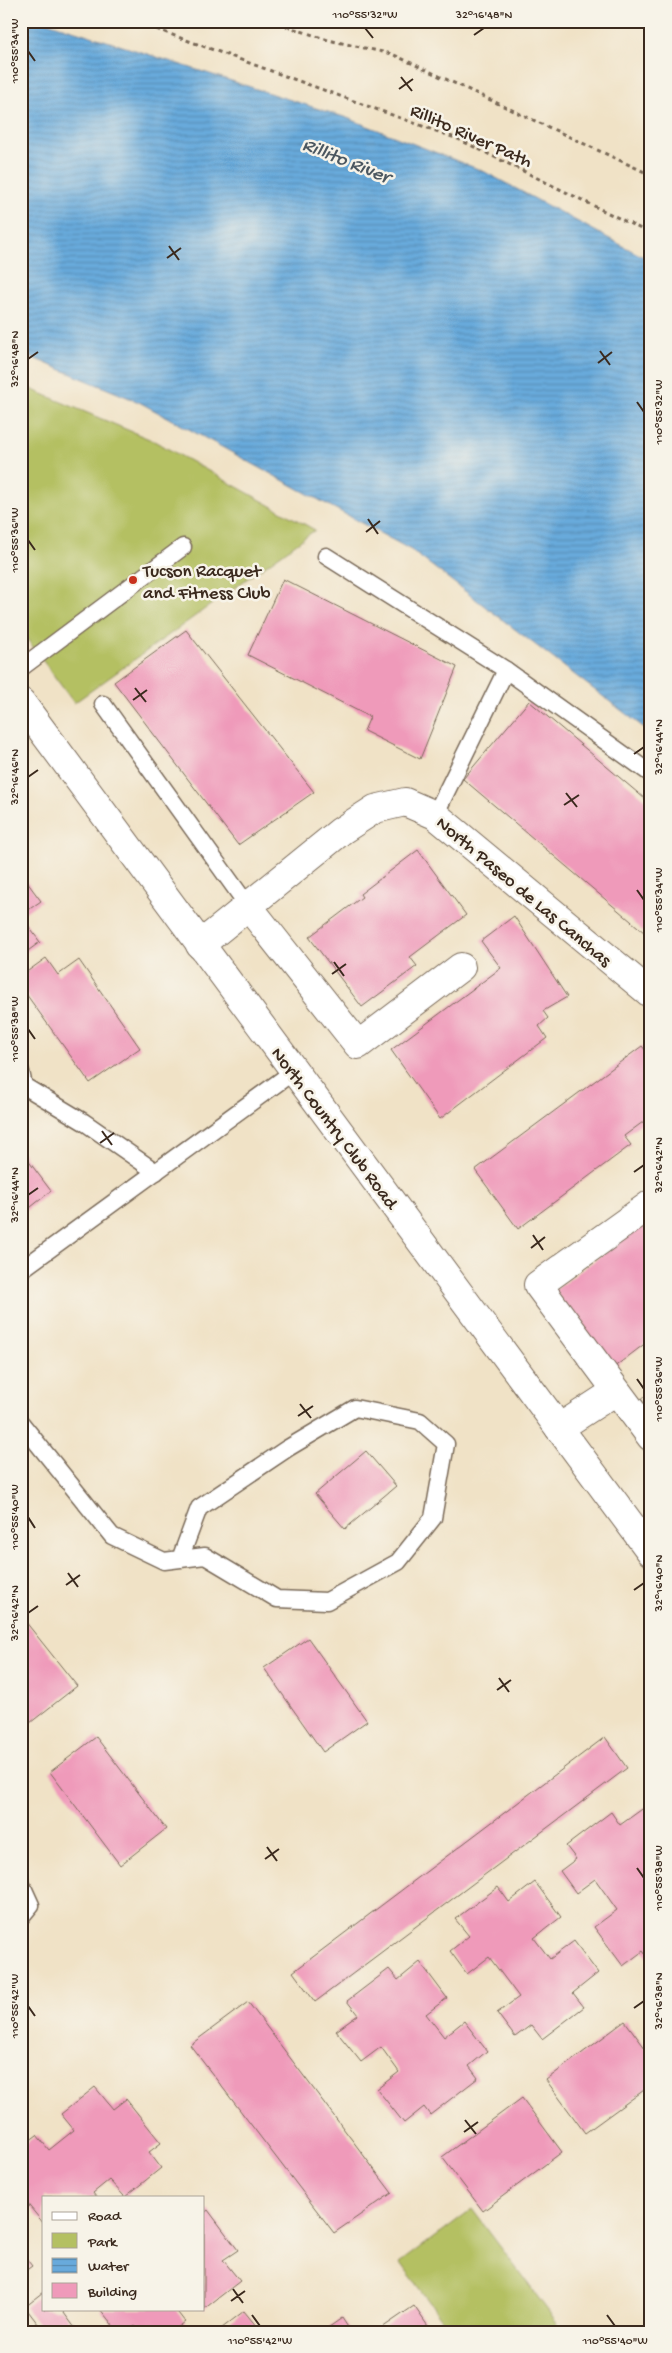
<svg xmlns="http://www.w3.org/2000/svg" width="672" height="2353" viewBox="0 0 672 2353" font-family="'Gochi Hand',sans-serif">
	<style>
		.park { fill: #b4c062; stroke: #787540 }
		.water { fill: url(#water-rules); stroke: #526a7d }
		.building { fill: #ef9aba }
		.lines { fill: none; stroke-linecap: round; stroke-linejoin: round }
		.service-casing { stroke: #7a6a59; stroke-width: 19 }
		.minor-casing { stroke: #7a6a59; stroke-width: 30 }
		.path { stroke: #7a6a59; stroke-width: 3; stroke-dasharray: 4 4; stroke-linecap: butt }
		.service { stroke: #fff; stroke-width: 16 }
		.minor { stroke: #fff; stroke-width: 28 }
		.ticks { fill: none; stroke: #3b2a1e; stroke-width: 2 }
		.poi-dot { fill: #c8321e; stroke: #f7f3e8; stroke-width: 2 }
		.labels { text-anchor: middle; stroke-width: 5; stroke-linejoin: round; paint-order: stroke }
		.street-label { font-size: 19px; fill: #3b2a1e; stroke: #f7f3e8 }
		.poi-label { font-size: 19px; fill: #3b2a1e; stroke: #f7f3e8; text-anchor: start }
		.water-label { font-size: 20px; font-style: italic; fill: #4b5760; stroke: #f7f3e8 }
		.neatline { fill: none; stroke: #3b2a1e; stroke-width: 2 }
		.ticks-label { font-size: 12px; text-anchor: middle; fill: #3b2a1e }
	</style>
	<defs>
		<pattern id="water-rules" width="6" height="5" patternUnits="userSpaceOnUse" patternTransform="scale(1.25)"><rect width="6" height="5" fill="#68aadc"/><path d="M0 2.5h6" fill="none" stroke="#578bb2"/></pattern>
	</defs>
	<rect width="100%" height="100%" fill="#f7f3e8"/>
	<filter id="ink" filterUnits="userSpaceOnUse"><feTurbulence type="fractalNoise" baseFrequency=".02" numOctaves="2"/><feDisplacementMap in="SourceGraphic" scale="10" xChannelSelector="R" yChannelSelector="G"/><feConvolveMatrix kernelMatrix="1 2 1 2 8 2 1 2 1" color-interpolation-filters="sRGB"/></filter>
	<filter id="wash" filterUnits="userSpaceOnUse"><feTurbulence type="fractalNoise" baseFrequency=".0096" numOctaves="4" result="noise"/><feDisplacementMap in="SourceGraphic" scale="20" xChannelSelector="R" yChannelSelector="G"/><feGaussianBlur stdDeviation="1.12" result="paint"/><feColorMatrix in="noise" values="0 0 0 0 0 0 0 0 0 0 0 0 0 0 0 0 0 1.4 0 .05"/><feComposite in="paint" operator="in"/></filter>
	<g filter="url(#wash)">
		<rect width="100%" height="100%" fill="#f0e2c6"/>
		<g class="park">
			<polygon points="21,385 154,441 315,530 74,703 21,631"/>
			<polygon points="472,2209 564,2332 452,2332 400,2263"/>
		</g>
		<polygon class="water" points="21,21 44,21 347,118 483,171 651,261 651,733 411,550 139,402 21,353"/>
		<g id="blocks">
			<g class="building">
				<polygon points="283,579 457,667 420,759 364,731 370,717 248,655"/>
				<polygon points="186,630 314,792 238,845 114,682"/>
				<polygon points="529,701 651,804 651,938 463,779"/>
				<polygon points="418,850 466,915 410,957 417,966 362,1007 309,937 362,897 360,894"/>
				<polygon points="21,874 41,901 21,915"/>
				<polygon points="21,916 40,942 21,956"/>
				<polygon points="514,916 567,997 543,1011 548,1018 539,1026 547,1038 440,1119 391,1050 501,968 481,941"/>
				<polygon points="46,958 58,975 79,960 140,1048 90,1083 21,987 21,976"/>
				<polygon points="642,1046 651,1057 651,1116 624,1136 631,1145 518,1229 475,1170"/>
				<polygon points="21,1151 51,1191 21,1215"/>
				<polygon points="651,1218 651,1339 613,1368 554,1291"/>
				<polygon points="651,1392 651,1413 641,1399"/>
				<polygon points="366,1451 396,1486 345,1529 315,1494"/>
				<polygon points="21,1616 77,1686 21,1730"/>
				<polygon points="308,1638 367,1721 323,1752 264,1668"/>
				<polygon points="96,1737 166,1829 120,1865 50,1772"/>
				<polygon points="605,1737 627,1768 315,2002 293,1972"/>
				<polygon points="645,1807 651,1815 651,1850 645,1854 651,1862 651,1955 648,1958 643,1951 623,1966 594,1927 617,1910 595,1879 576,1893 560,1871 576,1859 566,1846 611,1812 620,1825"/>
				<polygon points="535,1882 561,1917 534,1938 550,1959 574,1941 598,1973 573,1993 584,2007 542,2039 531,2025 515,2037 497,2013 519,1997 489,1957 467,1974 450,1951 469,1936 455,1919 498,1887 509,1902"/>
				<polygon points="420,1962 447,1998 426,2014 444,2037 464,2021 487,2051 469,2066 478,2078 430,2115 424,2107 404,2123 377,2089 399,2072 381,2047 361,2062 336,2031 358,2015 347,2001 389,1969 398,1980"/>
				<polygon points="248,2002 392,2193 334,2233 190,2045"/>
				<polygon points="625,2021 651,2056 651,2085 585,2133 546,2080"/>
				<polygon points="95,2087 113,2109 126,2099 161,2143 149,2152 161,2168 125,2197 109,2180 93,2193 96,2197 44,2197 44,2224 21,2196 21,2178 26,2174 21,2168 21,2147 37,2135 49,2150 74,2130 61,2114"/>
				<polygon points="522,2098 562,2152 483,2211 442,2157"/>
				<polygon points="208,2210 238,2250 223,2260 240,2281 204,2309 204,2213"/>
				<polygon points="21,2252 32,2266 21,2274"/>
				<polygon points="44,2292 44,2309 61,2309 78,2332 28,2332 38,2324 25,2307"/>
				<polygon points="414,2306 432,2332 376,2332"/>
				<polygon points="100,2309 175,2309 185,2322 172,2332 139,2332 135,2326 128,2332 118,2332"/>
				<polygon points="244,2311 261,2332 217,2332"/>
				<polygon points="342,2318 351,2332 322,2332"/>
			</g>
		</g>
	</g>
	<g filter="url(#ink)">
		<use href="#blocks" fill-opacity="0" stroke="#7a6a59" stroke-width="1"/>
		<g class="lines">
			<defs>
				<g id="service">
					<polyline points="326,556 506,670 651,774"/>
					<polyline points="21,668 183,547"/>
					<polyline points="103,704 248,906"/>
					<polyline points="435,815 506,670"/>
					<polyline points="21,1072 24,1086 84,1122 156,1172"/>
					<polyline points="21,1270 294,1071"/>
					<polyline points="21,1423 112,1536 164,1561 205,1556 277,1599 327,1601 398,1562 433,1518 446,1444 420,1421 355,1408 288,1448 199,1508 180,1559"/>
					<polyline points="21,1883 31,1905 21,1917"/>
				</g>
				<g id="minor">
					<polyline points="21,702 651,1552"/>
					<polyline points="248,906 358,1045 461,967"/>
					<polyline points="200,945 341,831 375,809 405,802 435,815 651,994"/>
					<polyline points="651,1204 538,1285 651,1437"/>
					<polyline points="559,1428 616,1391"/>
				</g>
			</defs>
			<use href="#service" class="service-casing"/>
			<use href="#minor" class="minor-casing"/>
			<g class="path">
				<polyline points="134,21 458,139 651,234"/>
				<polyline points="271,21 328,40 392,54 651,175"/>
			</g>
			<use href="#service" class="service"/>
			<use href="#minor" class="minor"/>
		</g>
	</g>
	<path class="ticks" d="M365,28L373,38M474,35L484,28M28,51L35,61M401,77L412,91M399,89L413,79M169,246L179,260M167,258L181,248M600,351L610,365M28,359L38,352M598,363L612,352M637,402L644,412M368,519L378,534M366,532L380,521M28,540L35,550M135,688L146,702M133,700L147,690M634,754L644,747M28,777L38,770M566,793L577,807M564,805L579,795M637,890L644,900M334,962L344,976M332,974L346,964M28,1029L35,1039M102,1131L112,1145M100,1143L114,1133M634,1172L644,1165M28,1195L38,1188M533,1235L543,1250M531,1248L545,1237M637,1379L644,1389M300,1404L311,1418M298,1416L313,1406M28,1517L35,1528M68,1573L78,1587M66,1585L80,1575M634,1590L644,1583M28,1613L38,1606M499,1678L509,1692M497,1690L511,1680M267,1847L277,1861M265,1859L279,1849M637,1868L644,1878M28,2006L35,2016M634,2008L644,2001M465,2120L476,2134M464,2132L478,2122M233,2289L243,2303M231,2301L245,2291M252,2315L260,2326M607,2315L615,2326"/>
	<circle class="poi-dot" cx="133" cy="580" r="5"/>
	<g class="labels">
		<g class="street-label">
			<text transform="translate(472 134) rotate(24)" y="7">Rillito River Path</text>
			<text transform="translate(525 890) rotate(40)" y="7">North Paseo de Las Canchas</text>
			<text transform="translate(336 1127) rotate(53)" y="7">North Country Club Road</text>
		</g>
		<g class="poi-label">
			<text x="143" y="576">Tucson Racquet<tspan x="143" dy="22">and Fitness Club</tspan></text>
		</g>
		<g class="water-label">
			<text transform="translate(347 159) rotate(22)" y="7">Rillito River</text>
		</g>
	</g>
	<rect width="672" height="2353" fill="none" stroke="#f7f3e8" stroke-width="55"/>
	<rect x="42" y="2196" width="162" height="115" fill="#f7f3e8" stroke="#aca397"/>
	<rect x="52" y="2212" width="25" height="8" fill="#ffffff" stroke="#aca397"/>
	<text x="88" y="2220" font-size="15" fill="#3b2a1e">Road</text>
	<rect x="52" y="2233" width="25" height="15" fill="#b4c062" stroke="#aca397"/>
	<text x="88" y="2246" font-size="15" fill="#3b2a1e">Park</text>
	<rect x="52" y="2258" width="25" height="15" fill="url(#water-rules)" stroke="#aca397"/>
	<text x="88" y="2270" font-size="15" fill="#3b2a1e">Water</text>
	<rect x="52" y="2283" width="25" height="15" fill="#ef9aba" stroke="#aca397"/>
	<text x="88" y="2296" font-size="15" fill="#3b2a1e">Building</text>
	<rect x="28" y="28" width="616" height="2298" class="neatline"/>
	<g class="ticks-label">
		<text x="365" y="18">110°55'32"W</text>
		<text x="484" y="18">32°16'48"N</text>
		<text transform="translate(14 51) rotate(-90)" y="4">110°55'34"W</text>
		<text transform="translate(14 359) rotate(-90)" y="4">32°16'48"N</text>
		<text transform="translate(658 412) rotate(-90)" y="4">110°55'32"W</text>
		<text transform="translate(14 540) rotate(-90)" y="4">110°55'36"W</text>
		<text transform="translate(658 747) rotate(-90)" y="4">32°16'44"N</text>
		<text transform="translate(14 777) rotate(-90)" y="4">32°16'46"N</text>
		<text transform="translate(658 900) rotate(-90)" y="4">110°55'34"W</text>
		<text transform="translate(14 1029) rotate(-90)" y="4">110°55'38"W</text>
		<text transform="translate(658 1165) rotate(-90)" y="4">32°16'42"N</text>
		<text transform="translate(14 1195) rotate(-90)" y="4">32°16'44"N</text>
		<text transform="translate(658 1389) rotate(-90)" y="4">110°55'36"W</text>
		<text transform="translate(14 1517) rotate(-90)" y="4">110°55'40"W</text>
		<text transform="translate(658 1583) rotate(-90)" y="4">32°16'40"N</text>
		<text transform="translate(14 1613) rotate(-90)" y="4">32°16'42"N</text>
		<text transform="translate(658 1878) rotate(-90)" y="4">110°55'38"W</text>
		<text transform="translate(658 2001) rotate(-90)" y="4">32°16'38"N</text>
		<text transform="translate(14 2006) rotate(-90)" y="4">110°55'42"W</text>
		<text x="260" y="2344">110°55'42"W</text>
		<text x="615" y="2344">110°55'40"W</text>
	</g>
</svg>
